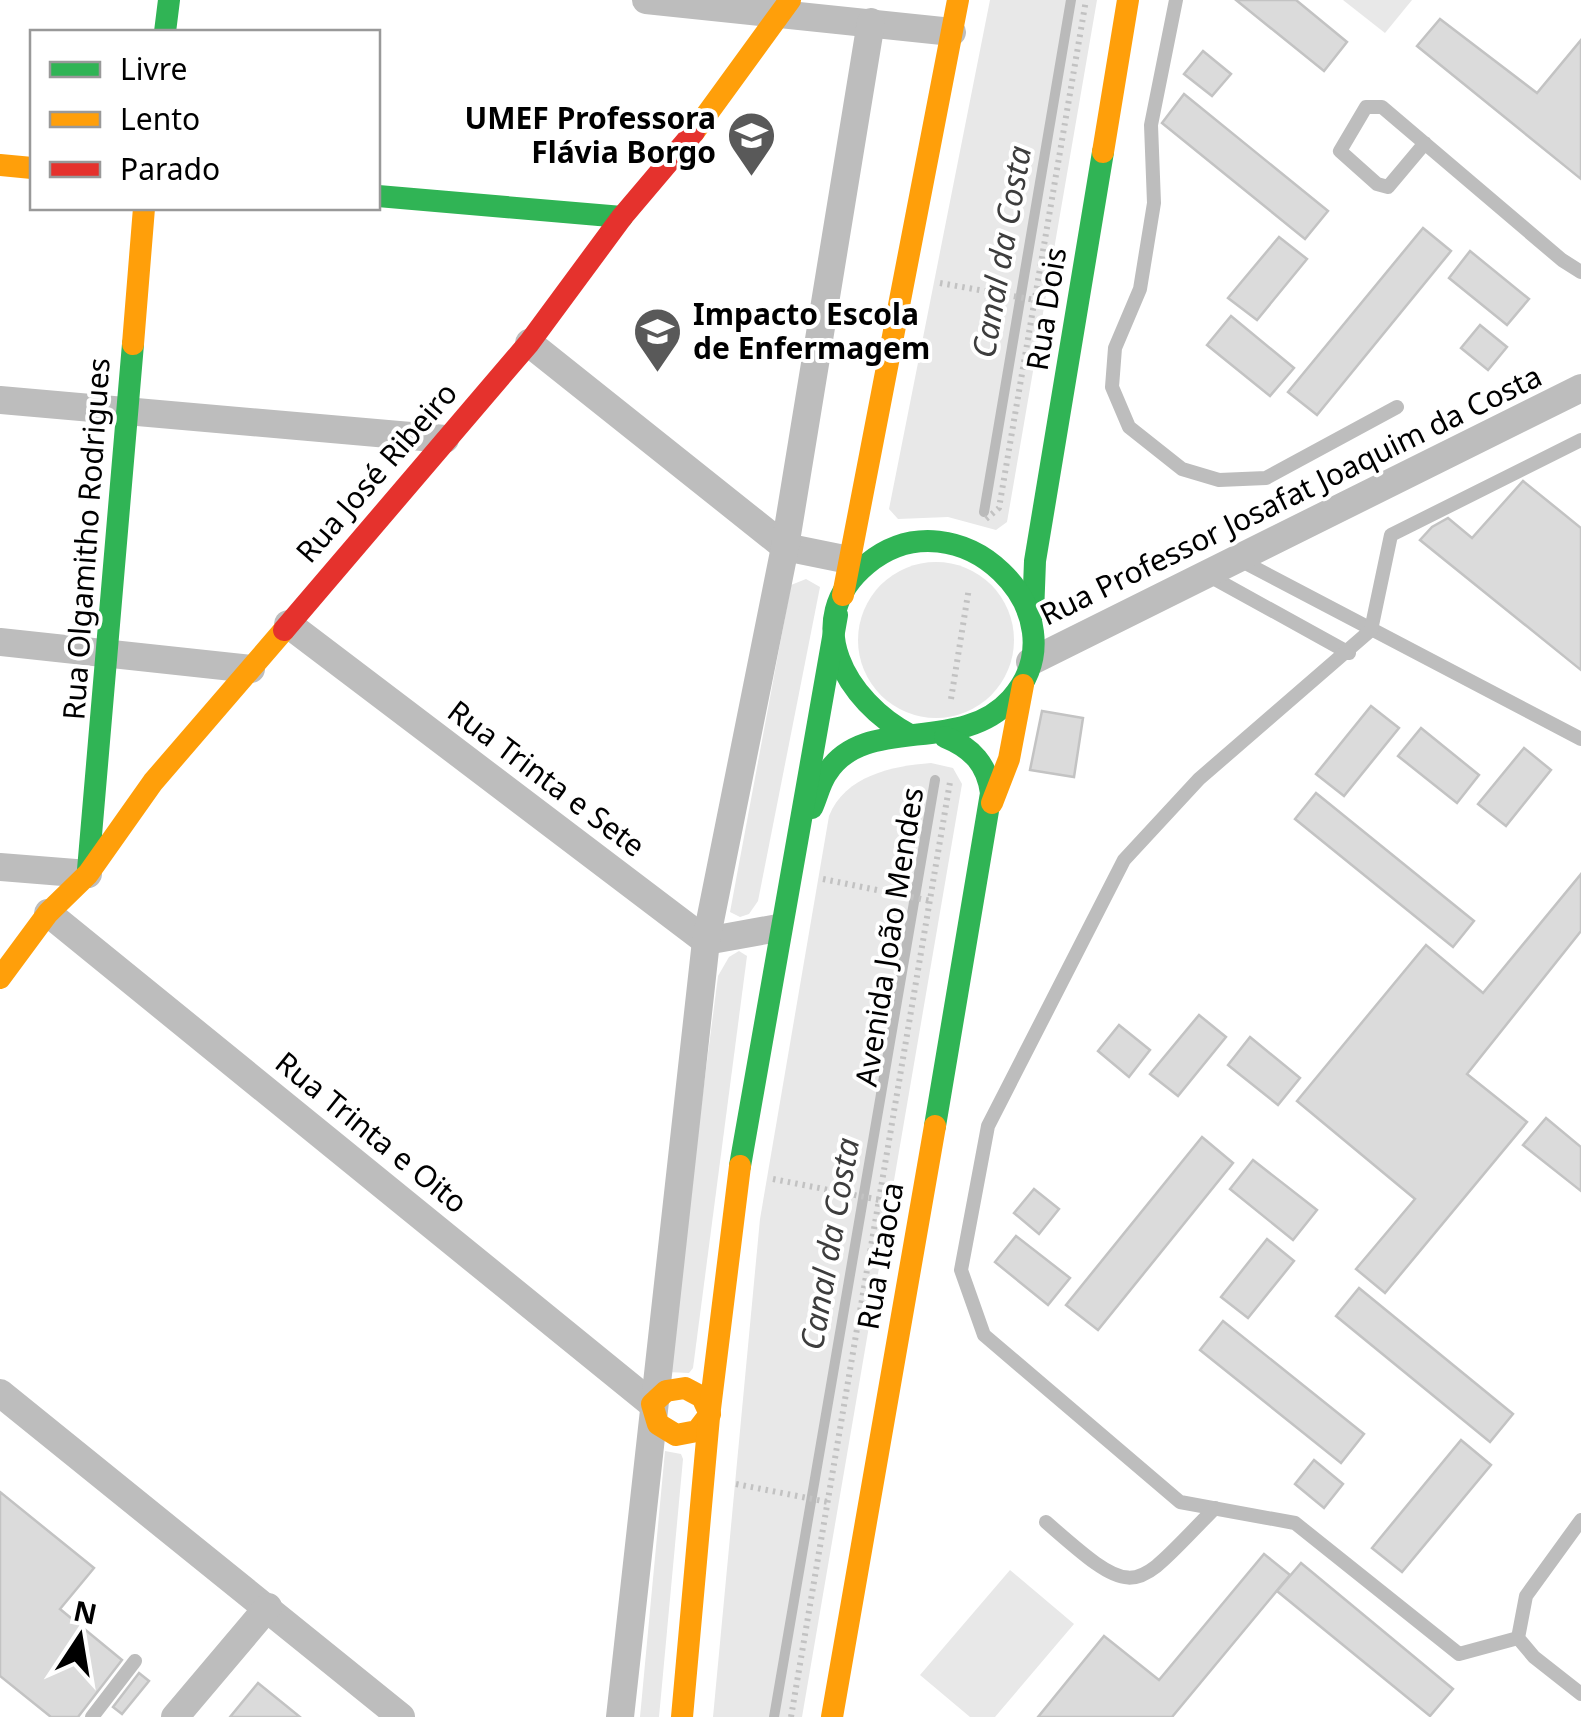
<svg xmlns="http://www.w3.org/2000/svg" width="1581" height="1717" viewBox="0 0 1581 1717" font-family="'Noto Sans',sans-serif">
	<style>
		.green { fill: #e8e8e8 }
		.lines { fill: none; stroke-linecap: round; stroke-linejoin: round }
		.stream { stroke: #bababa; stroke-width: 10 }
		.building { fill: #dbdbdb; stroke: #c3c3c3; stroke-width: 2.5 }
		.path { stroke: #c2c2c2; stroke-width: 6; stroke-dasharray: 2.5 5; stroke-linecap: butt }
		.lane { stroke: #bdbdbd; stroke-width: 14 }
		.street { stroke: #bdbdbd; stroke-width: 28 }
		.fast { stroke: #30b455; stroke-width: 22 }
		.slow { stroke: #ff9f0a; stroke-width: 22 }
		.jam { stroke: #e5322d; stroke-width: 22 }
		.labels { text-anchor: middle; stroke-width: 8; stroke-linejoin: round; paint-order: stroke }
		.poi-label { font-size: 30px; font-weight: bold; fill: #000; stroke: #fff; text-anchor: end }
		.street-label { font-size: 30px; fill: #000; stroke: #fff }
		.water-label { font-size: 32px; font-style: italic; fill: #3d3d3d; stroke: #fff }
	</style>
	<rect width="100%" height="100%" fill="#fff"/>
	<g class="green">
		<polygon points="990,0 1097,0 1007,522 996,530 948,517 898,519 889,509"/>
		<polygon points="1343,0 1412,0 1385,33"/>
		<circle cx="936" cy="640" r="78"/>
		<polygon points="806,579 820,587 758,901 749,914 740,917 730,912 791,585"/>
		<path d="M931,763L953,768L962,784L802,1717H713L760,1219L829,816C845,776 891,766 931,763Z"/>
		<polygon points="739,951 747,956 693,1368 689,1373 667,1372 718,976 729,957"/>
		<polygon points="665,1451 681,1454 683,1459 659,1717 640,1717"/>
		<polygon points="1010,1570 1074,1624 995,1717 970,1717 920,1675"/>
	</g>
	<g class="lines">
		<g class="stream">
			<polyline points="984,512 1071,0"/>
			<polyline points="774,1717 935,780"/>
		</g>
	</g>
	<g class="building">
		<polygon points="1236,0 1296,0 1347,42 1324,71"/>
		<polygon points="1440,19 1537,93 1581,40 1581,179 1417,46"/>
		<polygon points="1203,51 1231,74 1212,96 1184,74"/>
		<polygon points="1184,94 1328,211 1305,239 1162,123"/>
		<polygon points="1423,228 1451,251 1317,415 1288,392"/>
		<polygon points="1279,237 1307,259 1257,320 1228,298"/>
		<polygon points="1470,251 1529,299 1507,325 1449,278"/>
		<polygon points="1231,316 1294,368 1270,396 1207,345"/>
		<polygon points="1480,325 1507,347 1488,370 1461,348"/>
		<polygon points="1523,481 1581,528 1581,670 1420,540 1432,527 1448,518 1472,538"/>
		<polygon points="1371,706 1399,728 1344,796 1316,774"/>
		<polygon points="1042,711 1083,718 1074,777 1030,770"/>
		<polygon points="1421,728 1479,775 1457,803 1398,756"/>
		<polygon points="1524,748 1551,770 1506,826 1478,804"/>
		<polygon points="1316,793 1474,921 1453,947 1295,819"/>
		<polygon points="1581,874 1581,931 1467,1074 1527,1122 1385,1293 1356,1269 1415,1199 1297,1101 1426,945 1483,993"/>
		<polygon points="1199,1015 1226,1037 1178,1096 1150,1074"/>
		<polygon points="1119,1025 1150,1050 1129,1077 1098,1051"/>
		<polygon points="1250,1037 1300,1078 1278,1105 1228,1065"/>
		<polygon points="1546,1118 1581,1147 1581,1191 1523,1145"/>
		<polygon points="1202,1137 1233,1163 1098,1330 1066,1305"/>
		<polygon points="1253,1160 1317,1210 1293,1240 1230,1189"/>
		<polygon points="1034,1189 1059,1209 1039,1234 1014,1213"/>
		<polygon points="1016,1236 1070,1278 1048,1305 995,1262"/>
		<polygon points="1267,1239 1294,1261 1248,1318 1221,1297"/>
		<polygon points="1359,1288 1513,1414 1490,1442 1336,1316"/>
		<polygon points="1223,1321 1364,1434 1341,1463 1200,1350"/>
		<polygon points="1461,1440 1491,1465 1402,1572 1372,1548"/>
		<polygon points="1314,1460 1343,1484 1324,1508 1295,1484"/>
		<polygon points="0,1492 94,1568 60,1609 122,1660 78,1717 51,1717 0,1676"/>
		<polygon points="1264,1554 1290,1575 1172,1717 1038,1717 1104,1636 1159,1680"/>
		<polygon points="1301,1563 1453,1689 1430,1716 1277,1591"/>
		<polygon points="139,1673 149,1681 122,1714 113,1707"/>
		<polygon points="258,1683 300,1717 230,1717"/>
	</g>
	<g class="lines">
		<g class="path">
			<polyline points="940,283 1035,300"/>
			<polyline points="986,519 999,508 1086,0"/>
			<polyline points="951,699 969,588"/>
			<polyline points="823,879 931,901"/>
			<polyline points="773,1179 880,1200"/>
			<polyline points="736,1484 828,1502"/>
			<polyline points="791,1717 950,782"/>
		</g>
		<g class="lane">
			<polyline points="1176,0 1151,125 1154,203 1140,289 1115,348 1112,387 1129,427 1182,469 1219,480 1266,478 1397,407"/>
			<polyline points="1425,143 1388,187 1377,184 1340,151 1366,107 1382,107 1562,260 1581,272"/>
			<polyline points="1238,559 1581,739"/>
			<polyline points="1206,574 1349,653"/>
			<polyline points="1581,1520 1526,1596 1518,1638 1534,1657 1581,1694"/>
			<path d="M1046,1522C1139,1604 1132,1592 1215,1508"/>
			<polyline points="1518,1638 1459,1654 1295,1523 1180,1502 984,1335 961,1270 988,1126 1124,860 1199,779 1371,630 1391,535 1581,440"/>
			<polyline points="92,1717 135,1661"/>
		</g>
		<g class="street">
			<polyline points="646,0 952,32"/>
			<polyline points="529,343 785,547 849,560"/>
			<polyline points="0,400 445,439"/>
			<polyline points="288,624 706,941 778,928"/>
			<polyline points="0,642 251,669"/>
			<polyline points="1030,662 1581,388"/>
			<polyline points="0,867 88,874"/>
			<polyline points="48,913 652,1404"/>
			<polyline points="0,1393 401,1717"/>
			<polyline points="175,1717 268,1607"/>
			<polyline points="620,1717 706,941 785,547 871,22"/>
		</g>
		<g class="fast">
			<polyline points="165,32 169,0"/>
			<polyline points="378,196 622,217"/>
			<polyline points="1033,614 1035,561 1103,152"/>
			<path d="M812,808C817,797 820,783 827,773C865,713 960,756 1011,699C1086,615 958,489 867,564C798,621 847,702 910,735"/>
			<polyline points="88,870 133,344"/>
			<path d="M935,1126L991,793C987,764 972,748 945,737"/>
			<polyline points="740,1166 837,615"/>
		</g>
		<g class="slow">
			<polyline points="694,132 790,0"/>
			<polyline points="1103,152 1128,0"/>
			<polyline points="0,165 32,168"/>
			<polyline points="133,344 144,208"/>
			<polyline points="843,595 958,0"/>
			<polyline points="992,803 1009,759 1023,685"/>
			<polyline points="0,978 48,913 88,874 153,782 284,630"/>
			<polygon points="685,1388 702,1397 710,1414 697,1431 676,1435 658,1424 652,1404 666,1391"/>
			<polyline points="682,1717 709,1417 740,1166"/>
			<polyline points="832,1717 935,1126"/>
		</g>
		<polyline class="jam" points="284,630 529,343 622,217 694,132"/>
	</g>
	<defs>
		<symbol id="school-pin" viewBox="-11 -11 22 30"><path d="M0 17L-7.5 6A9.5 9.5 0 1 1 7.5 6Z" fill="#595959" stroke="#fff"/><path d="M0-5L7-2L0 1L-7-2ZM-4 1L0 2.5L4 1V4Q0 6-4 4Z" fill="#fff"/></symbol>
		<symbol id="university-pin" viewBox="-11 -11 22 30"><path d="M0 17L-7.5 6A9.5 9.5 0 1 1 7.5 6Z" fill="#595959" stroke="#fff"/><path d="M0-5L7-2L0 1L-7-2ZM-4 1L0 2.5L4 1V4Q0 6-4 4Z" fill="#fff"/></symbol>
	</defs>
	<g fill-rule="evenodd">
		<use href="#school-pin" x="724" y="108" width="55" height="75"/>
		<use href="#university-pin" x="630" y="304" width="55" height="75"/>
	</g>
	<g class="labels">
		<g class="poi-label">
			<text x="716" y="129">UMEF Professora<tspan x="716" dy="34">Flávia Borgo</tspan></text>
			<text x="693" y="325" text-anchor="start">Impacto Escola<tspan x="693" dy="34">de Enfermagem</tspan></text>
		</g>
		<g class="street-label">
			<text transform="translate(1047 309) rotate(-81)" y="10">Rua Dois</text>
			<text transform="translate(377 473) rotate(-49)" y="10">Rua José Ribeiro</text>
			<text transform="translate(1291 496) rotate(-26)" y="10">Rua Professor Josafat Joaquim da Costa</text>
			<text transform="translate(87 539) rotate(-86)" y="10">Rua Olgamitho Rodrigues</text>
			<text transform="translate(546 779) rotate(37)" y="10">Rua Trinta e Sete</text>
			<text transform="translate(890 937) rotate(-81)" y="10">Avenida João Mendes</text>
			<text transform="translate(371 1133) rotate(39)" y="10">Rua Trinta e Oito</text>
			<text transform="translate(881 1256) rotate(-80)" y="10">Rua Itaoca</text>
		</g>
		<g class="water-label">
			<text transform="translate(1002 252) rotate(-80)" y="11">Canal da Costa</text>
			<text transform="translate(830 1244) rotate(-80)" y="11">Canal da Costa</text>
		</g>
	</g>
	<rect x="30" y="30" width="350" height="180" fill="#ffffff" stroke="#999999" stroke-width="2.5"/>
	<rect x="50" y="62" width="50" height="15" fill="#30b455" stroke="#999999" stroke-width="2.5"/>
	<text x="120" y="80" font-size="30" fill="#000000">Livre</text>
	<rect x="50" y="112" width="50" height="15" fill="#ff9f0a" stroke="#999999" stroke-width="2.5"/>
	<text x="120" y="130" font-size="30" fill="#000000">Lento</text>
	<rect x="50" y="162" width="50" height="15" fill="#e5322d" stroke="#999999" stroke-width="2.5"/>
	<text x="120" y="180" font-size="30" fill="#000000">Parado</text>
	<g transform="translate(80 1637) rotate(12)" stroke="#ffffff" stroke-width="8" paint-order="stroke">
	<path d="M0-8L18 38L0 25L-18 38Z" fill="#000000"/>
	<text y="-15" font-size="28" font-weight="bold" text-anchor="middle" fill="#000000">N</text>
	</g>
</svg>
